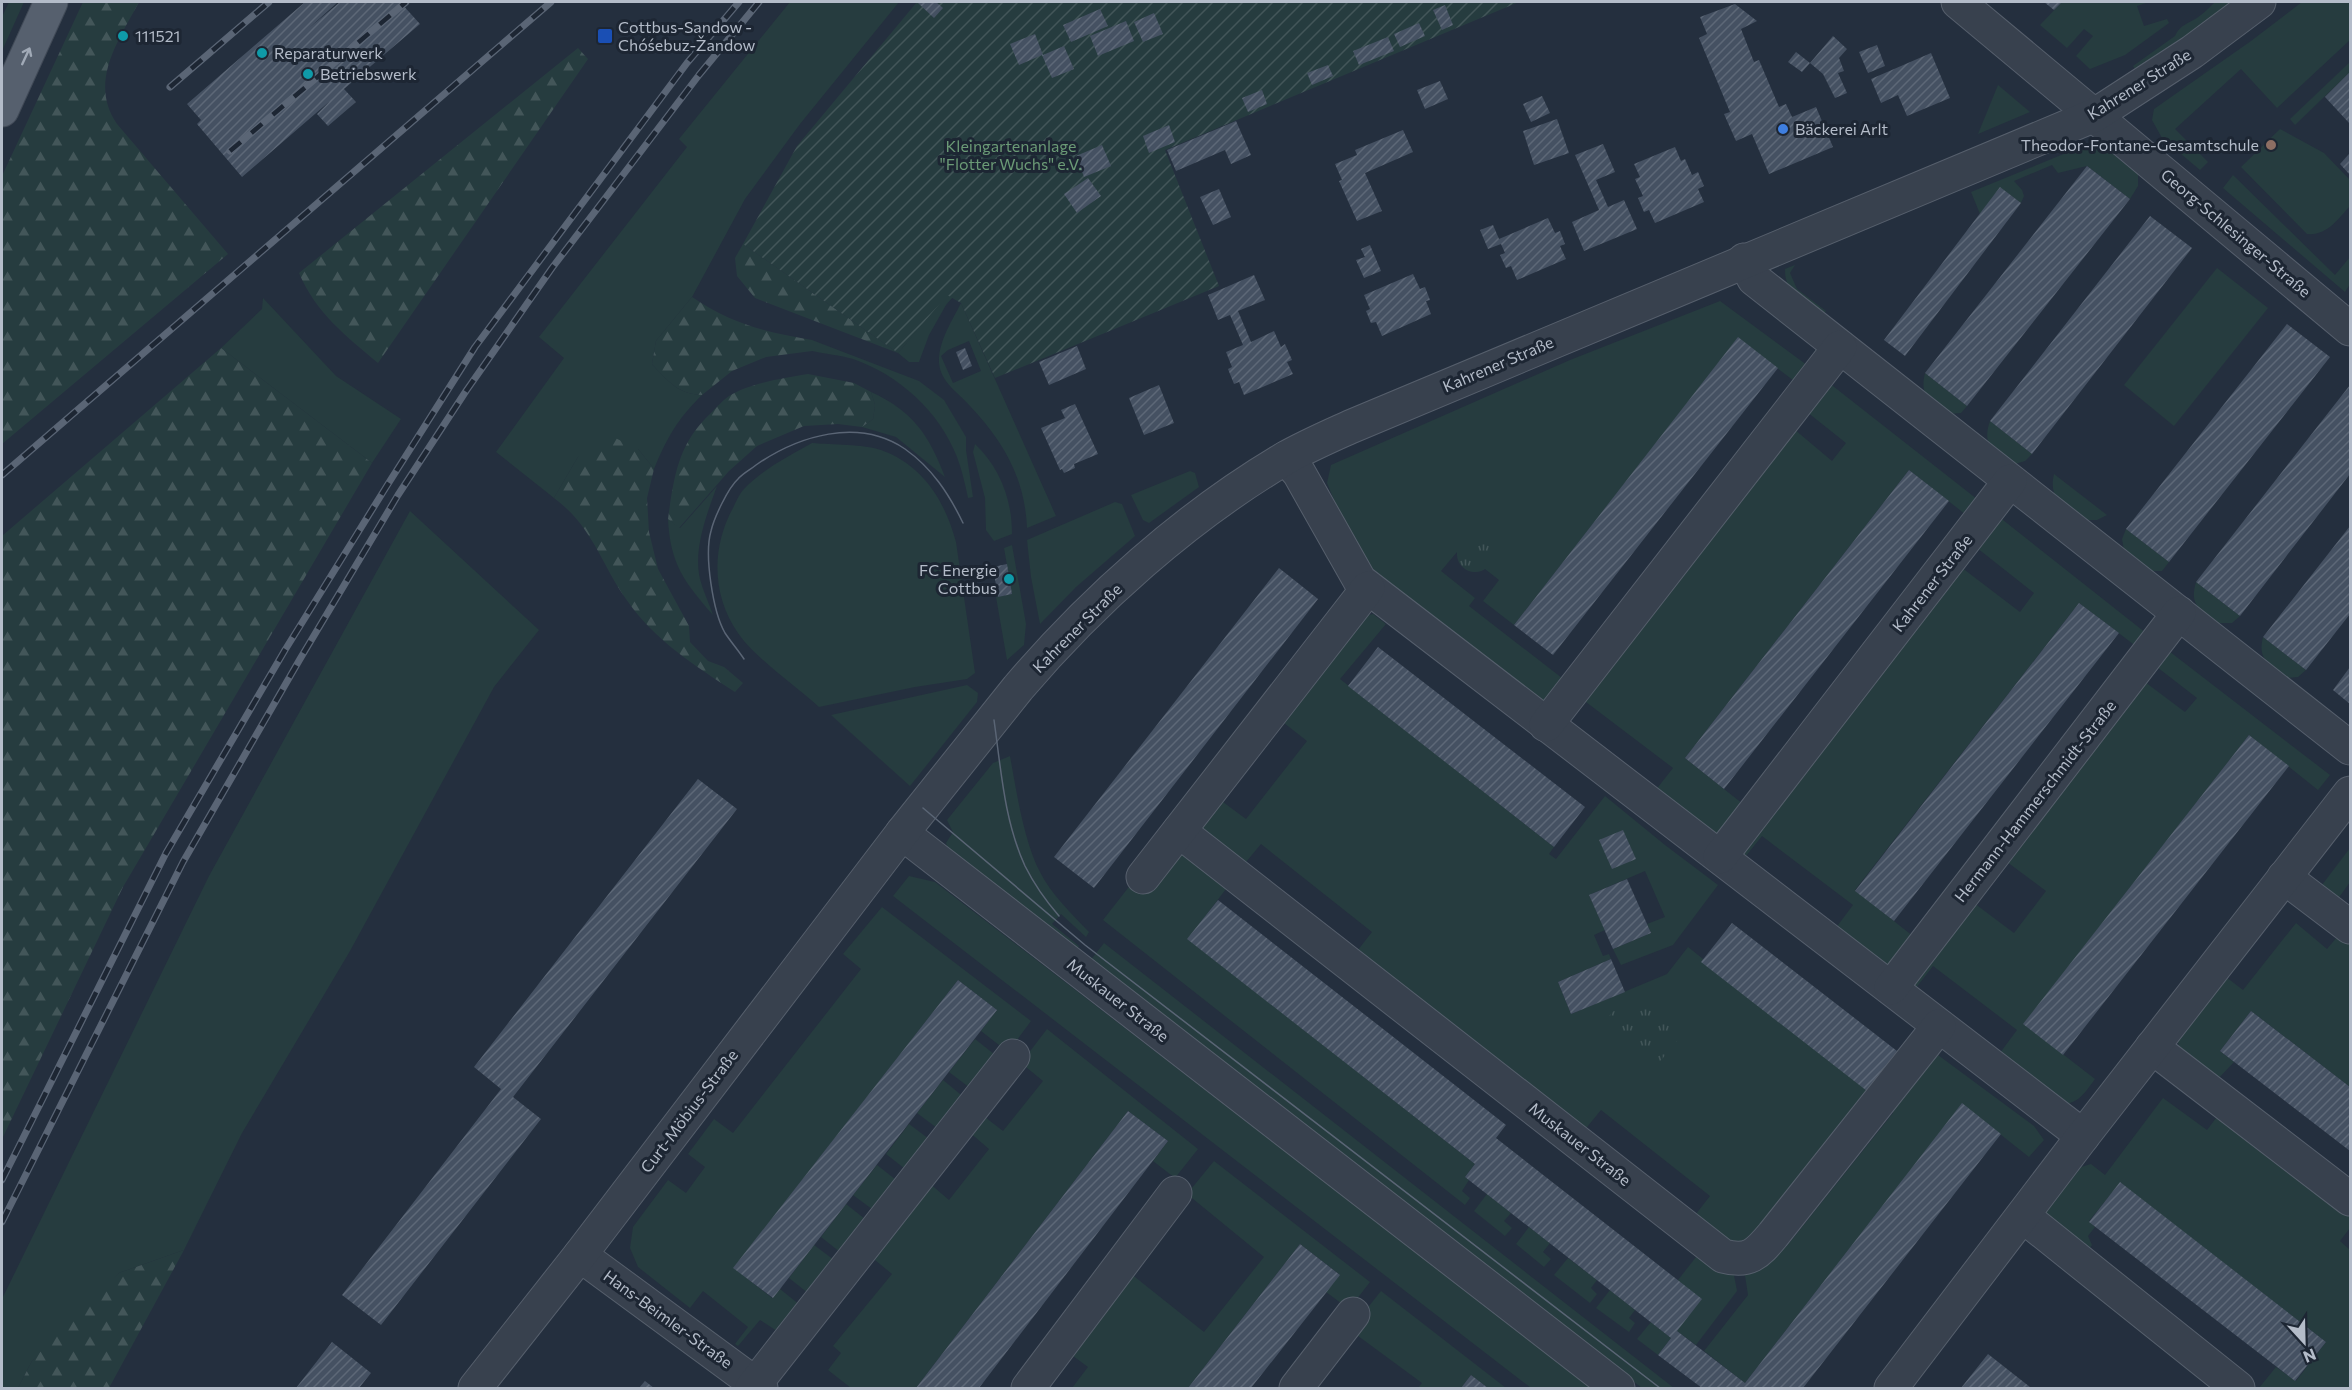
<svg xmlns="http://www.w3.org/2000/svg" width="2352" height="1390" viewBox="0 0 2352 1390" font-family="Commissioner,sans-serif">
	<style>
		.grass { fill: #263c3f; fill-rule: evenodd }
		.forest { fill: url(#forest-firs) }
		.park { fill: url(#park-tufts) }
		.garden { fill: url(#garden-furrows) }
		.building { fill: url(#building-hatch) }
		.lines { fill: none; stroke-linecap: round; stroke-linejoin: round }
		.minor-casing { stroke: #565f6c; stroke-width: 35 }
		.major-casing { stroke: #414a57; stroke-width: 35 }
		.minor { stroke: #38414e; stroke-width: 33 }
		.major { stroke: #56606e; stroke-width: 33 }
		.tram { stroke: #5a6575; stroke-width: 1.5 }
		.rail-casing { stroke: #5a6575; stroke-width: 7 }
		.rail { stroke: #1d2633; stroke-width: 4.5; stroke-dasharray: 14; stroke-linecap: butt }
		.oneway { stroke: #a1aab7 }
		.culture-dot { fill: #0f9aa8; stroke: #1d2633; stroke-width: 2 }
		.transit-dot { fill: #1a4fb4; stroke: #1d2633; stroke-width: 2 }
		.shop-dot { fill: #3f7fe0; stroke: #1d2633; stroke-width: 2 }
		.education-dot { fill: #8d6e63; stroke: #1d2633; stroke-width: 2 }
		.labels { text-anchor: middle; stroke-width: 6; stroke-linejoin: round; paint-order: stroke }
		.poi-label { font-size: 16px; fill: #b4bcc9; stroke: #1d2633; text-anchor: start }
		.street-label { font-size: 16px; fill: #b4bcc9; stroke: #1d2633 }
		.park-label { font-size: 16px; fill: #6b9a76; stroke: #1d2633 }
	</style>
	<defs>
		<pattern id="forest-firs" width="22" height="20" patternUnits="userSpaceOnUse" patternTransform="scale(1.5)"><rect width="22" height="20" fill="#263c3f"/><path d="M5 1l3.5 6h-7zM16 11l3.5 6h-7z" fill="#435659"/></pattern>
		<pattern id="park-tufts" width="24" height="20" patternUnits="userSpaceOnUse" patternTransform="scale(1.5)"><rect width="24" height="20" fill="#263c3f"/><path d="M3 7l-1-3M5 7V3M7 7l1-3M15 17l-1-3M17 17v-4M19 17l1-3" fill="none" stroke="#435659"/></pattern>
		<pattern id="garden-furrows" width="10" height="10" patternUnits="userSpaceOnUse" patternTransform="scale(1.5)"><rect width="10" height="10" fill="#263c3f"/><path d="M-1 1l2-2M0 10L10 0M9 11l2-2" fill="none" stroke="#435659"/></pattern>
		<pattern id="building-hatch" width="6" height="6" patternUnits="userSpaceOnUse" patternTransform="scale(1.5)"><rect width="6" height="6" fill="#455162"/><path d="M-1 1l2-2M0 6l6-6M5 7l2-2" fill="none" stroke="#5d6877"/></pattern>
	</defs>
	<rect width="100%" height="100%" fill="#242f3e"/>
	<g class="grass">
		<polygon points="9,2 24,2 2,51 2,17"/>
		<path d="M790,2H899L800,124L745,199L692,297L656,341L652,364C668,381 678,394 702,395C677,420 668,436 654,469L638,449L578,457L554,498L496,452L564,358L539,337L687,147L679,139Z"/>
		<polygon points="917,2 1041,196 946,305 929,335 919,362 909,362 898,353 979,255"/>
		<polygon points="2062,2 2149,2 2137,6 2144,26 2167,19 2169,23 2125,55 2090,69 2076,56 2093,36 2084,29 2067,48 2040,25"/>
		<path d="M2215,2H2238L2137,72L2133,66L2175,36C2180,25 2187,24 2197,18C2203,14 2210,7 2215,2Z"/>
		<polygon points="2302,2 2350,2 2350,40 2277,108 2241,69 2175,129 2208,162 2200,170 2162,138 2152,120 2154,109 2251,41"/>
		<polygon points="2350,62 2350,72 2295,125 2290,119"/>
		<polygon points="1998,85 2030,112 1978,134"/>
		<path d="M2280,129L2324,153L2350,180V206C2338,219 2327,236 2307,234L2241,167Z"/>
		<polygon points="2100,144 2138,174 2138,186 2130,199 2087,166 2058,173 2052,165 2014,181 2022,190 2024,196 2021,203 2000,188 1980,214 1971,192 2083,146"/>
		<polygon points="2233,175 2335,275 2350,257 2350,284 2345,292 2223,188"/>
		<path d="M1795,265L1790,273L1797,289L1826,311L1822,316C1805,302 1784,293 1785,269Z"/>
		<polygon points="2217,268 2268,308 2174,426 2124,385"/>
		<polygon points="263,298 336,376 401,419 372,463 221,348 262,309"/>
		<path d="M1720,301L1815,371L1802,387L1738,338L1514,625L1483,601L1499,580L1485,569C1470,574 1459,568 1457,552L1441,571L1475,598L1469,606L1571,685L1551,709L1364,572L1327,483L1331,465L1570,360Z"/>
		<path d="M961,303L1056,516L1027,528C1025,479 1004,442 970,406C958,392 941,383 939,363C938,342 952,321 961,303ZM969,341L981,371L953,383L941,356L948,350Z"/>
		<path d="M812,340L919,381L944,400L966,437V450L973,497L968,498C965,484 962,470 957,457C939,411 899,375 853,359C840,355 825,354 812,351Z"/>
		<path d="M1925,373L1967,406L1961,413L1948,414C1931,401 1919,397 1925,373Z"/>
		<polygon points="1824,379 1982,503 1970,518 1909,470 1685,758 1748,808 1723,842 1651,796 1673,768 1582,699 1788,424 1832,461 1846,443 1802,408"/>
		<path d="M871,392C913,411 929,435 945,477L896,437L862,427L873,419L875,405Z"/>
		<path d="M1990,421L2032,454L2025,461L2012,465C1995,451 1981,446 1990,421Z"/>
		<path d="M812,443C833,445 863,444 881,450C923,465 945,501 956,542L975,673L967,679L915,687L819,707C797,687 754,657 738,633C712,596 711,548 733,508C736,502 739,494 744,489C763,469 789,456 812,443Z"/>
		<path d="M975,444C1000,468 1012,499 1012,534L994,541L986,530L985,498L973,452Z"/>
		<polygon points="1190,471 1195,473 1199,487 1149,523 1143,520 1131,495"/>
		<path d="M2054,474L2107,515L2097,520H2082C2064,505 2048,500 2054,474Z"/>
		<path d="M717,486C707,514 693,549 700,579C703,591 709,603 713,615C685,583 670,564 668,519L680,528Z"/>
		<polygon points="1115,502 1122,504 1135,536 1076,587 1040,624 1031,577 1027,540"/>
		<polygon points="410,511 539,630 494,687 350,951 242,1133 184,1250 119,1273 32,1361 18,1388 2,1388 2,1299 209,876"/>
		<polygon points="1998,518 2003,520 2151,637 2141,650 2079,603 1855,890 1919,941 1895,972 1832,933 1853,905 1762,836 1741,862 1735,850 1957,564 2020,612 2034,593 1972,544"/>
		<polygon points="2126,529 2169,562 2162,571 2150,571 2124,550 2122,539"/>
		<polygon points="1012,545 1026,624 1024,645 1007,660 996,597 1012,594 1004,548"/>
		<path d="M2196,582L2240,616L2232,623H2217C2200,609 2189,606 2196,582Z"/>
		<polygon points="1373,614 1386,624 1340,679 1554,847 1549,854 1556,859 1605,796 1665,845 1718,885 1673,945 1621,965 1613,949 1651,933 1647,924 1665,917 1645,871 1589,895 1605,930 1594,935 1603,956 1609,954 1611,959 1558,982 1571,1014 1667,974 1688,947 1867,1090 1897,1051 1905,1058 1758,1241 1739,1248 1692,1219 1710,1196 1601,1110 1583,1132 1354,955 1372,932 1261,844 1241,868 1198,833 1223,802 1246,819 1307,741 1284,723 1366,616"/>
		<path d="M2263,637L2306,670L2298,677L2287,678C2270,664 2257,661 2263,637Z"/>
		<path d="M2165,648L2330,775L2318,790L2249,735L2024,1024L2095,1079C2086,1091 2080,1102 2065,1104L1997,1057L2017,1030L1933,966L1912,993L1906,981L1970,900L2014,933L2046,891L2003,859L2141,679L2185,712L2197,698L2153,664Z"/>
		<polygon points="967,685 978,693 977,702 910,786 831,715"/>
		<path d="M1010,756C1016,789 1024,842 1040,872C1051,894 1072,914 1089,932L1086,937L1061,914L1052,924L1079,946L1075,952L949,851L946,843L953,832L947,820L993,763Z"/>
		<polygon points="1179,845 1229,885 1188,939 1475,1164 1465,1177 1469,1180 1462,1191 1470,1198 1465,1205 1103,920 1135,879"/>
		<polygon points="2350,848 2350,882 2335,903 2322,885"/>
		<polygon points="909,876 935,882 1593,1388 1531,1388 893,896"/>
		<polygon points="882,907 1031,1021 1008,1052 981,1031 997,1010 958,980 734,1268 772,1298 780,1289 805,1309 783,1335 760,1320 738,1346 735,1344 748,1327 703,1291 690,1308 638,1267 630,1248 633,1227 668,1180 686,1193 705,1167 688,1154 714,1119 733,1133 861,969 843,954"/>
		<polygon points="2296,923 2327,949 2343,930 2350,936 2350,1087 2251,1011 2220,1051 2234,1062 2216,1081 2180,1054 2178,1042 2184,1029 2226,977 2243,990"/>
		<polygon points="1104,943 1674,1388 1642,1388 1090,961"/>
		<polygon points="1047,1029 1198,1149 1175,1178 1153,1161 1168,1141 1128,1111 916,1388 851,1388 828,1370 841,1353 833,1346 892,1274 870,1256 928,1182 949,1200 989,1149 968,1131 981,1114 1003,1131 1043,1081 1021,1063"/>
		<polygon points="975,1039 999,1058 974,1091 949,1072"/>
		<polygon points="1938,1055 2034,1126 2044,1140 2029,1157 1962,1104 1745,1383 1704,1351 1748,1295 1744,1269 1773,1248 1786,1247 1893,1113 1889,1100 1920,1062"/>
		<polygon points="943,1080 966,1099 941,1131 917,1113"/>
		<polygon points="2163,1098 2207,1130 2223,1109 2350,1207 2350,1228 2340,1241 2350,1250 2350,1388 2259,1388 2276,1367 2296,1381 2326,1342 2120,1183 2089,1221 2095,1227 2088,1236 2092,1245 2084,1256 2045,1214 2081,1167 2091,1164 2105,1175"/>
		<polygon points="909,1124 933,1142 909,1172 886,1154"/>
		<polygon points="1214,1161 1370,1282 1349,1309 1326,1292 1339,1274 1300,1244 1188,1388 1072,1388 1088,1367 1069,1353 1130,1273 1204,1332 1264,1257 1187,1194"/>
		<polygon points="877,1165 900,1183 876,1212 853,1195"/>
		<polygon points="1487,1194 1511,1213 1504,1221 1512,1228 1505,1236 1474,1211"/>
		<polygon points="846,1204 870,1223 845,1256 821,1237"/>
		<polygon points="1529,1227 1550,1243 1543,1252 1551,1259 1544,1267 1516,1244"/>
		<polygon points="814,1245 838,1263 813,1297 789,1278"/>
		<polygon points="1700,1252 1733,1270 1737,1291 1696,1345 1677,1331 1678,1280"/>
		<polygon points="1568,1258 1597,1280 1591,1288 1597,1294 1590,1303 1554,1275"/>
		<polygon points="1610,1290 1635,1310 1629,1318 1635,1323 1629,1332 1596,1308"/>
		<polygon points="1381,1291 1506,1388 1488,1388 1471,1375 1461,1388 1418,1388 1422,1383 1350,1330"/>
		<polygon points="1651,1322 1671,1338 1658,1355 1637,1339"/>
	</g>
	<g class="forest">
		<path d="M83,2H139C119,40 88,82 117,124L228,254L2,444V176Z"/>
		<path d="M578,48L588,59L378,363C346,336 316,313 299,273Z"/>
		<polygon points="743,244 898,353 755,298 737,276 735,258"/>
		<path d="M692,297C734,325 763,331 812,340V351L766,357L732,371L702,395C678,394 668,381 652,364L656,341Z"/>
		<polygon points="221,348 372,463 123,887 2,1139 2,536"/>
		<path d="M808,374L854,383L871,392L875,405L873,419L862,427L838,424L804,426L757,446L729,471L679,528L668,519C674,476 678,443 712,412C717,407 723,400 729,396C749,383 785,378 808,374Z"/>
		<path d="M607,434L638,449L654,469L647,498L649,532L658,569L689,626L690,642L708,661L724,667L743,683L735,692C694,665 654,640 626,599C600,562 593,527 554,498L578,457Z"/>
		<polygon points="184,1250 109,1388 18,1388 32,1361 75,1312 119,1273"/>
	</g>
	<g class="park">
		<circle cx="1475" cy="554" r="18"/>
		<polygon points="1644,999 1684,1032 1654,1069 1601,1028 1612,1012"/>
	</g>
	<polygon class="garden" points="917,2 1519,2 1165,150 1219,286 995,378 961,303 947,295 898,353 743,244 797,146"/>
	<g class="building">
		<polygon points="305,2 338,2 309,28 340,2 400,2 420,24 344,89 356,102 328,126 317,114 330,101 242,177 197,124 201,120 187,104"/>
		<polygon points="920,2 936,2 943,8 934,18 918,3"/>
		<polygon points="2044,2 2062,2 2054,10"/>
		<polygon points="1735,4 1757,21 1741,29 1754,62 1759,60 1779,107 1786,104 1792,117 1816,107 1833,147 1769,174 1752,134 1736,141 1724,114 1730,112 1699,38 1707,34 1700,17"/>
		<polygon points="1445,5 1453,25 1442,30 1433,10"/>
		<polygon points="1100,9 1108,26 1071,42 1063,25"/>
		<polygon points="1154,13 1163,34 1143,42 1134,22"/>
		<polygon points="1126,21 1134,41 1098,56 1090,36"/>
		<polygon points="1419,23 1425,36 1400,47 1394,34"/>
		<polygon points="1035,34 1043,55 1064,46 1074,69 1052,78 1042,55 1019,65 1010,44"/>
		<polygon points="1833,36 1847,49 1839,58 1844,71 1838,73 1847,93 1835,98 1823,74 1810,63 1802,72 1788,62 1796,52 1810,63"/>
		<polygon points="1388,37 1394,51 1359,65 1353,51"/>
		<polygon points="1877,45 1885,66 1868,73 1859,52"/>
		<polygon points="1931,53 1950,98 1907,116 1898,95 1881,103 1871,79"/>
		<polygon points="1328,65 1333,76 1312,85 1307,73"/>
		<polygon points="2350,72 2350,124 2325,97"/>
		<polygon points="1440,81 1448,99 1425,109 1417,90"/>
		<polygon points="1262,90 1267,104 1248,112 1242,98"/>
		<polygon points="1542,96 1550,113 1531,122 1523,104"/>
		<polygon points="1557,119 1569,153 1534,165 1523,131"/>
		<polygon points="1236,121 1251,155 1231,164 1225,150 1176,171 1167,150"/>
		<polygon points="1169,125 1175,142 1149,153 1143,136"/>
		<polygon points="1403,130 1413,152 1365,173 1382,211 1357,221 1339,181 1342,180 1335,164 1357,155 1355,150"/>
		<polygon points="1603,144 1615,172 1596,180 1608,207 1624,200 1637,229 1584,251 1572,222 1599,210 1575,155"/>
		<polygon points="1102,145 1111,166 1084,177 1076,156"/>
		<polygon points="1675,147 1681,161 1685,159 1692,175 1698,172 1704,186 1698,189 1704,202 1655,223 1649,210 1644,212 1638,198 1643,196 1635,179 1640,177 1634,164"/>
		<polygon points="2350,153 2350,175 2340,164"/>
		<polygon points="2087,166 2130,199 1967,406 1925,373"/>
		<polygon points="1088,178 1101,196 1077,213 1064,194"/>
		<polygon points="2000,187 2021,203 1905,356 1884,340"/>
		<polygon points="1219,189 1231,217 1213,225 1200,197"/>
		<polygon points="2150,216 2192,248 2032,454 1990,421"/>
		<polygon points="1548,218 1555,233 1560,231 1565,244 1560,246 1566,259 1517,280 1511,266 1506,268 1500,255 1505,253 1501,244 1488,249 1480,230 1493,225 1499,239"/>
		<polygon points="1370,245 1381,271 1364,278 1356,260 1365,257 1361,249"/>
		<polygon points="1413,274 1420,289 1425,287 1430,300 1426,301 1431,314 1382,336 1376,322 1371,323 1366,311 1370,309 1364,295"/>
		<polygon points="1254,275 1265,300 1238,311 1251,342 1274,331 1281,347 1285,344 1292,360 1287,362 1293,374 1244,395 1239,382 1234,384 1228,369 1232,367 1226,352 1243,345 1230,315 1218,320 1208,295"/>
		<polygon points="2287,324 2330,357 2169,562 2126,529"/>
		<polygon points="1738,337 1778,368 1553,655 1514,625"/>
		<polygon points="1077,346 1086,369 1049,385 1039,362"/>
		<polygon points="965,348 972,366 963,370 956,352"/>
		<polygon points="1159,385 1174,423 1144,435 1129,398"/>
		<polygon points="2350,385 2350,474 2240,616 2196,582"/>
		<polygon points="1075,404 1098,454 1074,464 1075,468 1064,473 1062,469 1060,470 1041,428 1065,418 1061,410"/>
		<polygon points="1909,470 1949,501 1724,789 1685,758"/>
		<polygon points="2350,526 2350,614 2306,670 2263,637"/>
		<polygon points="1007,564 1012,594 998,597 993,567"/>
		<polygon points="1279,568 1318,599 1094,888 1054,857"/>
		<polygon points="2079,603 2119,633 1894,921 1855,891"/>
		<polygon points="1378,647 1585,807 1554,847 1348,686"/>
		<polygon points="2350,667 2350,704 2333,690"/>
		<polygon points="2249,735 2289,766 2063,1055 2023,1024"/>
		<polygon points="698,779 737,809 513,1097 541,1119 381,1325 342,1295 501,1089 474,1067"/>
		<polygon points="1623,830 1636,859 1612,869 1599,840"/>
		<polygon points="1627,879 1651,933 1613,949 1589,895"/>
		<polygon points="1218,900 1506,1125 1496,1138 1702,1299 1677,1331 1745,1383 1962,1103 2001,1134 1803,1388 1702,1388 1658,1355 1671,1338 1465,1177 1475,1164 1187,939"/>
		<polygon points="1732,923 1897,1051 1867,1091 1701,962"/>
		<polygon points="1611,959 1625,992 1571,1014 1558,982"/>
		<polygon points="958,980 997,1010 773,1298 733,1268"/>
		<polygon points="2251,1011 2350,1087 2350,1151 2220,1051"/>
		<polygon points="1128,1111 1168,1141 1041,1307 979,1388 916,1388"/>
		<polygon points="2120,1182 2326,1342 2295,1381 2089,1222"/>
		<polygon points="1300,1244 1340,1275 1251,1388 1188,1388"/>
		<polygon points="332,1342 371,1373 359,1388 296,1388"/>
		<polygon points="1988,1354 2030,1387 2032,1388 1961,1388"/>
		<polygon points="1471,1375 1488,1388 1461,1388"/>
		<polygon points="645,1381 654,1388 639,1388"/>
	</g>
	<g class="lines">
		<defs>
			<g id="minor">
				<polyline points="1958,2 2350,329"/>
				<polyline points="1744,260 1754,279 2350,748"/>
				<polyline points="1286,458 1299,473 1360,581 2083,1136"/>
				<polyline points="1546,725 1840,347"/>
				<path d="M1179,831L1723,1256C1749,1263 1757,1254 1773,1235L1939,1026"/>
				<polyline points="902,833 1618,1388"/>
				<polyline points="1720,857 2010,481"/>
				<polyline points="1143,877 1368,588"/>
				<polyline points="2284,877 2350,927"/>
				<polyline points="1891,988 2179,613"/>
				<polyline points="2152,1047 2350,1199"/>
				<polyline points="2023,1216 2238,1388"/>
				<polyline points="580,1255 761,1388"/>
				<path d="M475,1388L580,1255L902,833L1018,688C1092,601 1186,517 1284,459C1305,447 1328,437 1350,427L2095,115L2192,52L2259,2"/>
				<polyline points="752,1388 1013,1056"/>
				<polyline points="1028,1388 1175,1193"/>
				<polyline points="1296,1388 1353,1314"/>
				<polyline points="1891,1388 2083,1136 2350,793"/>
			</g>
			<polyline id="major" points="2,110 51,2"/>
		</defs>
		<use href="#minor" class="minor-casing"/>
		<use href="#major" class="major-casing"/>
		<use href="#minor" class="minor"/>
		<use href="#major" class="major"/>
		<g class="tram">
			<path d="M744,659C738,650 731,642 725,633C713,612 704,555 711,531C714,518 728,488 738,479C743,473 750,470 756,465C798,436 858,417 905,449C932,468 949,494 963,523"/>
			<path d="M994,720C1001,769 1004,820 1025,866C1034,884 1046,901 1059,916"/>
			<polyline points="923,808 1085,945 1660,1388"/>
		</g>
		<defs>
			<g id="rail">
				<polyline points="170,87 269,2"/>
				<polyline points="230,151 406,2"/>
				<polyline points="2,475 551,2"/>
				<polyline points="2,1180 166,853 285,650 388,484 475,347 687,63 739,2"/>
				<polyline points="2,1222 183,862 300,659 398,495 466,391 552,268 699,75 759,2"/>
			</g>
		</defs>
		<use href="#rail" class="rail-casing"/>
		<use href="#rail" class="rail"/>
	</g>
	<defs><path id="oneway-shaft" d="M-6 0H5M1.5-3L5.5 0L1.5 3" fill="none" stroke-width="1.6" stroke-linecap="round" stroke-linejoin="round" transform="scale(1.5)"/></defs>
	<use class="oneway" href="#oneway-shaft" transform="translate(26 56) rotate(-65)"/>
	<g class="culture-dot">
		<circle cx="123" cy="36" r="6"/>
		<circle cx="262" cy="53" r="6"/>
		<circle cx="308" cy="74" r="6"/>
		<circle cx="1009" cy="579" r="6"/>
	</g>
	<rect class="transit-dot" x="597" y="28" width="16" height="16" rx="3"/>
	<circle class="shop-dot" cx="1783" cy="129" r="6"/>
	<circle class="education-dot" cx="2271" cy="145" r="6"/>
	<g class="labels">
		<g class="poi-label">
			<text x="618" y="33">Cottbus-Sandow -<tspan x="618" dy="18">Chóśebuz-Žandow</tspan></text>
			<text x="135" y="42">111521</text>
			<text x="274" y="59">Reparaturwerk</text>
			<text x="320" y="80">Betriebswerk</text>
			<text x="1795" y="135">Bäckerei Arlt</text>
			<text x="2259" y="151" text-anchor="end">Theodor-Fontane-Gesamtschule</text>
			<text x="997" y="576" text-anchor="end">FC Energie<tspan x="997" dy="18">Cottbus</tspan></text>
		</g>
		<g class="street-label">
			<text transform="translate(2139 84) rotate(-32)" y="6">Kahrener Straße</text>
			<text transform="translate(2236 233) rotate(40)" y="6">Georg-Schlesinger-Straße</text>
			<text transform="translate(1498 364) rotate(-23)" y="6">Kahrener Straße</text>
			<text transform="translate(1932 583) rotate(-52)" y="6">Kahrener Straße</text>
			<text transform="translate(1077 628) rotate(-45)" y="6">Kahrener Straße</text>
			<text transform="translate(2035 801) rotate(-52)" y="6">Hermann-Hammerschmidt-Straße</text>
			<text transform="translate(1118 1000) rotate(38)" y="6">Muskauer Straße</text>
			<text transform="translate(689 1111) rotate(-53)" y="6">Curt-Möbius-Straße</text>
			<text transform="translate(1580 1144) rotate(38)" y="6">Muskauer Straße</text>
			<text transform="translate(668 1319) rotate(36)" y="6">Hans-Beimler-Straße</text>
		</g>
		<g class="park-label">
			<text x="1011" y="152">Kleingartenanlage<tspan x="1011" dy="18">"Flotter Wuchs" e.V.</tspan></text>
		</g>
	</g>
	<rect width="2352" height="1390" fill="none" stroke="#b4bcc9" stroke-width="6"/>
	<g transform="translate(2304 1342) rotate(158)" stroke="#1d2633" stroke-width="4.5" paint-order="stroke">
	<path d="M0-4.5L10 22L0 15L-10 22Z" fill="#b4bcc9"/>
	<text y="-9" font-size="16" font-weight="bold" text-anchor="middle" fill="#b4bcc9">N</text>
	</g>
</svg>
